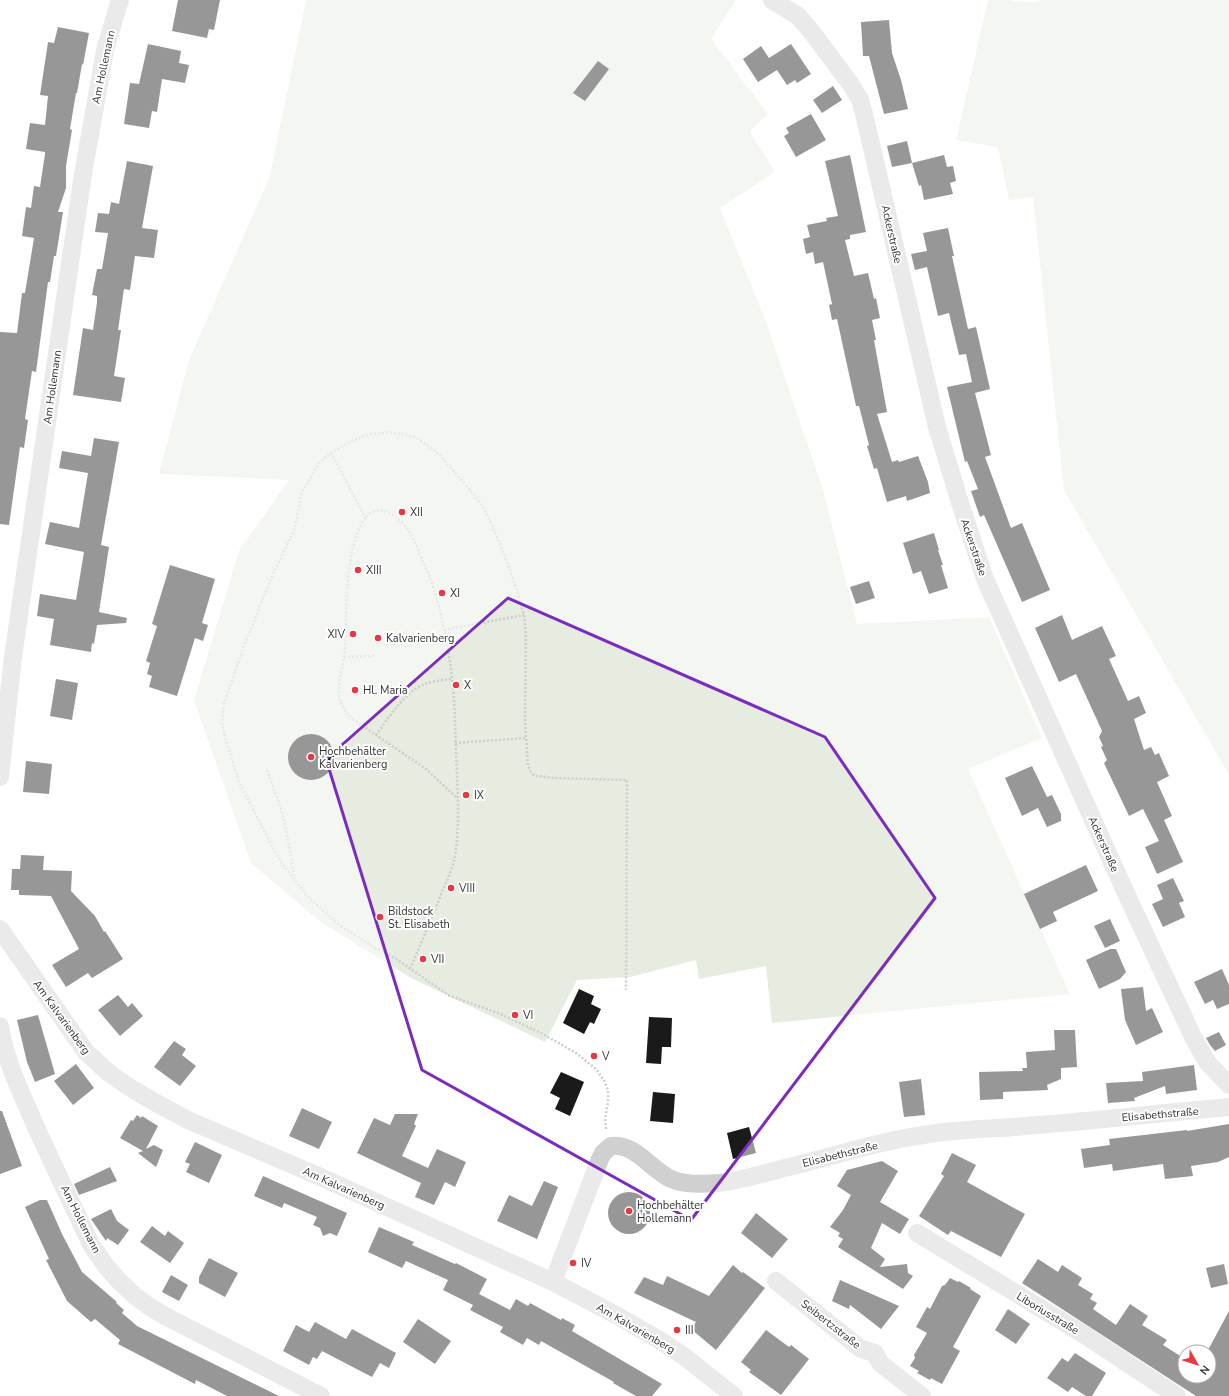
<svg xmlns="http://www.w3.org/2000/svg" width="1229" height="1396" viewBox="0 0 1229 1396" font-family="'Nunito Sans',sans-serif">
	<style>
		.green { fill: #e6ecdf }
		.building { fill: #1a1a1a }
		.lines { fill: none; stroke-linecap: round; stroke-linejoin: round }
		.path { stroke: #cdcdcd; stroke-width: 2.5; stroke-dasharray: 2 2; stroke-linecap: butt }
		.minor { stroke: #d0d0d0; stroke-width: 18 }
		.marked { fill: none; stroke: #7b2cbf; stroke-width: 3; stroke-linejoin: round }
		.poi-dot { fill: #e63946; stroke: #fff; stroke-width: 1.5 }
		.labels { text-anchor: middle; stroke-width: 4; stroke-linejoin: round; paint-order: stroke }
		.street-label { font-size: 11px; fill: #333; stroke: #fff }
		.poi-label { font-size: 11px; fill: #333; stroke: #fff; text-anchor: start }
	</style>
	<rect width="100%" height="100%" fill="#fff"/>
	<g class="green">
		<polygon points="306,0 736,0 711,39 768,114 750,131 775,172 720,208 766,322 822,487 857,624 989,617 1042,738 968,769 1070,994 772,1023 766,966 699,979 696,960 630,977 577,980 545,1042 411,978 321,922 251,863 194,700 239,551 289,480 159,474 189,360 270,176"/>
		<polygon points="988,0 1011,0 1012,1 1036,2 1041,0 1229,0 1229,775 1064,490 1033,197 1009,200 998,147 956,140"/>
	</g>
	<g class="building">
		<polygon points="178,0 220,0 214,30 209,29 207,38 172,31"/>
		<polygon points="889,20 892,53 901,80 908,109 884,114 869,56 863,56 861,22"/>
		<polygon points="58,27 89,33 83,65 82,64 77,93 76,93 70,129 72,130 66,166 66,188 58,212 63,212 56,256 54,256 50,282 48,282 36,372 32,371 25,419 28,420 24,448 20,447 9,525 0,524 0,332 17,333 22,293 25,293 34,238 22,236 26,207 31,208 34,186 40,187 45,154 45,152 26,149 30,123 45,125 48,96 40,95 48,42 54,43"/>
		<polygon points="148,44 181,51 179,63 189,65 185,83 162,79 157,112 152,111 149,128 124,124 130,83 139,84"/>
		<polygon points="791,44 811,74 797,83 795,80 787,85 777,70 758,82 743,59 761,46 769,58"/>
		<polygon points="598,61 609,69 585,101 573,93"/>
		<polygon points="833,86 842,100 822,113 813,100"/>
		<polygon points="811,114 826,140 796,157 784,136 789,133 786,128"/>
		<polygon points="907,141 912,163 892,167 887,146"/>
		<polygon points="850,155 866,232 850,235 850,239 845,240 854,276 868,273 874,299 876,298 880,318 872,320 876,340 874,340 887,412 877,414 892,462 898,460 899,462 918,456 928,482 930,493 907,501 906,496 887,502 877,468 874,469 867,446 869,445 859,406 856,406 837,319 832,320 829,305 832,304 823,262 815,264 813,252 806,254 803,239 810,237 807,225 827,221 826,218 838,216 825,161"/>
		<polygon points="944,155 947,167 953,166 956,181 950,183 953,194 924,200 921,185 919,186 912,163"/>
		<polygon points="127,161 153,166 142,228 158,230 154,258 135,256 130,290 124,289 118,330 121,330 114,376 125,378 121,402 73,395 83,328 93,330 97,302 97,296 92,295 97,269 102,269 108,233 95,232 98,213 109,214 111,202 119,204"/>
		<polygon points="948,228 954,256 952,256 968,329 976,327 990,389 975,393 991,455 985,457 1011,528 1022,523 1050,590 1022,602 984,515 980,517 971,491 978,489 967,461 965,462 947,387 972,382 966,354 959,355 949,313 938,316 927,267 915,270 911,254 927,251 923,233"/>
		<polygon points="94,438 119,442 101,545 109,547 99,612 127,618 126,623 97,625 94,644 92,643 91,652 50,645 54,619 37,616 40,594 76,600 84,552 45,544 50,522 79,528 88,473 59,468 62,451 91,456"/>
		<polygon points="934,533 939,550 938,550 943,565 941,565 948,588 929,594 921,571 913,574 903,543"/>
		<polygon points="170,565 215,579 202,623 208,625 203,641 195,638 177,696 149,687 152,676 147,674 150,663 146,661 157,626 152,624"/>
		<polygon points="869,581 875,598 856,604 850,587"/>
		<polygon points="1062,615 1072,640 1102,626 1116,656 1109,659 1128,701 1139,696 1146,713 1134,719 1144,750 1151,747 1155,755 1159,753 1169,776 1157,782 1172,816 1164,820 1183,862 1157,874 1145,847 1159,841 1143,809 1129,816 1104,763 1107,760 1101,747 1103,746 1099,737 1102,731 1076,674 1059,682 1035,628"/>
		<polygon points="56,679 78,683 72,720 50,716"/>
		<circle cx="311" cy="757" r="23"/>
		<polygon points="26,761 52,764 49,794 23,792"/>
		<polygon points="1032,766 1047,797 1052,795 1061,814 1061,821 1047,827 1038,808 1022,816 1005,778"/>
		<polygon points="21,855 44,856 43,870 72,871 71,891 95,916 104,932 105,931 123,959 92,978 88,973 66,987 52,965 79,949 51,896 19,895 19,890 11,890 12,869 20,869"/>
		<polygon points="1086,865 1098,891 1053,912 1057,921 1040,929 1024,894"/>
		<polygon points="1173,878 1184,901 1179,903 1185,917 1163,927 1152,904 1163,899 1157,885"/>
		<polygon points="1110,919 1120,941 1105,948 1094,926"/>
		<polygon points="1110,949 1116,949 1126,972 1120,979 1099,989 1086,960"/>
		<polygon points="1222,969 1229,985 1229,1004 1217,1009 1213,1000 1205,1004 1194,982"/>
		<polygon points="1143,987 1146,1011 1152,1008 1163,1032 1136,1045 1125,1020 1121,989"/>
		<polygon points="579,989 594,996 591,1004 601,1009 594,1024 590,1022 584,1034 563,1023"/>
		<polygon points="118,995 128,1007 132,1003 143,1016 120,1036 98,1010"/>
		<polygon points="38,1015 55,1074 35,1082 27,1062 17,1020"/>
		<polygon points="649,1017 672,1018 671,1047 662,1047 661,1064 646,1063"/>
		<polygon points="1054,1030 1075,1030 1077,1067 1061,1068 1061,1079 1047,1085 1048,1090 1003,1092 1003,1099 980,1100 979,1072 1023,1071 1022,1068 1027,1068 1026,1052 1055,1050"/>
		<polygon points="1219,1032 1226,1045 1215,1051 1210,1045 1206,1038"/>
		<polygon points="174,1041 186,1049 182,1055 196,1066 180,1086 154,1067"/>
		<polygon points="76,1064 94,1088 73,1105 54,1081"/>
		<polygon points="1194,1065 1197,1090 1166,1094 1165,1086 1134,1098 1135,1101 1108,1103 1106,1083 1143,1081 1142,1072"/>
		<polygon points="561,1072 584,1082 570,1116 555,1109 560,1098 550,1093"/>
		<polygon points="921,1079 925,1115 904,1117 899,1082"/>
		<polygon points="653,1092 675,1094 673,1123 650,1121"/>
		<polygon points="302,1108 332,1122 319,1149 289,1136"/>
		<polygon points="0,1111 2,1111 22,1166 0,1174"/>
		<polygon points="395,1114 418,1114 414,1124 416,1126 402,1156 428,1168 437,1149 466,1162 455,1187 445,1182 434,1205 415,1197 421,1183 357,1153 374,1118 390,1125"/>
		<polygon points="137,1115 141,1118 142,1116 158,1126 146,1149 154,1145 163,1150 156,1167 138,1153 143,1151 120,1138 131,1120 133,1121"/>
		<polygon points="1229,1124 1229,1157 1218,1162 1191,1166 1193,1176 1165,1179 1163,1164 1113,1171 1112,1164 1084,1168 1081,1149 1110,1145 1109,1139 1187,1130 1187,1131"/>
		<polygon points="749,1127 756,1153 733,1159 727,1133"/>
		<polygon points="195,1142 222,1155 209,1183 186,1172 190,1164 185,1162"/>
		<polygon points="952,1153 976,1165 967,1182 1025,1214 1001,1257 951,1231 948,1235 919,1216 944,1176 941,1174"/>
		<polygon points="882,1161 898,1171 880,1202 909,1219 900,1234 882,1223 871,1248 885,1259 880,1267 907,1264 908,1273 913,1276 903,1289 838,1247 843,1239 838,1236 840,1233 830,1227 843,1210 851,1195 837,1186 847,1170"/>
		<polygon points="110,1167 117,1181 79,1195 74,1184"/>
		<polygon points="263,1176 347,1213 337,1236 330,1233 323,1236 320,1228 313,1225 317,1217 284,1203 282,1208 254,1196"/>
		<polygon points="544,1181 558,1187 537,1239 497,1221 509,1195 532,1206"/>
		<circle cx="629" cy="1213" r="21"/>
		<polygon points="40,1200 47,1200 62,1234 82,1272 117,1302 116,1303 124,1310 122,1313 137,1326 279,1396 227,1396 196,1380 195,1384 118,1344 120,1340 95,1319 91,1322 67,1301 46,1260 49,1259 25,1207"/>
		<polygon points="111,1209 117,1221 129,1230 118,1245 107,1238 106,1241 91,1219"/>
		<polygon points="756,1213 788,1239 772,1258 741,1233"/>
		<polygon points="152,1226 165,1236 168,1231 184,1243 170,1263 140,1242"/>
		<polygon points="379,1227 414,1242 412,1245 455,1264 456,1263 487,1279 479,1294 510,1310 516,1299 528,1306 530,1303 561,1320 562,1318 575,1325 572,1331 662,1384 652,1396 636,1396 613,1383 614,1382 541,1341 539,1345 527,1338 523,1345 500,1332 503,1327 470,1310 473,1305 443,1290 448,1280 406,1261 402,1268 368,1252"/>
		<polygon points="209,1258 238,1273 225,1297 199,1283 199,1277"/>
		<polygon points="1038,1259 1058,1272 1062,1265 1082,1278 1078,1285 1093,1294 1090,1299 1097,1303 1093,1309 1116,1325 1130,1304 1148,1316 1142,1325 1167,1340 1163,1345 1185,1359 1185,1376 1209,1376 1209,1352 1207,1352 1229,1311 1229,1396 1196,1396 1022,1283"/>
		<polygon points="1224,1264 1228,1284 1211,1288 1206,1268"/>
		<polygon points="733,1265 742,1273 743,1272 765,1288 716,1350 691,1329 696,1322 634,1293 644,1277 663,1285 667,1276 709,1296"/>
		<polygon points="171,1275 188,1285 179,1301 162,1292"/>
		<polygon points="950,1278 958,1282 959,1281 971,1288 970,1289 981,1296 953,1347 960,1351 942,1384 931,1378 930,1380 917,1373 919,1371 910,1366 915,1358 914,1355 927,1333 916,1327 927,1307 930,1309 942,1286 945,1285"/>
		<polygon points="840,1280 899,1306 881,1329 850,1305 849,1309 832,1301"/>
		<polygon points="1008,1309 1030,1324 1016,1344 995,1330"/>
		<polygon points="418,1319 451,1341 435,1364 403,1342"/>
		<polygon points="315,1322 346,1339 352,1329 396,1353 389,1368 380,1363 372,1377 322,1351 317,1359 313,1357 309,1365 283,1351 296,1325 309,1332"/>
		<polygon points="766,1330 789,1347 791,1345 809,1359 781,1395 749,1372 751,1370 741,1362"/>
		<polygon points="1075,1353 1106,1373 1092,1396 1086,1396 1072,1387 1068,1392 1047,1378 1062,1358 1068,1362"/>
	</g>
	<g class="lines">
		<g class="path">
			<polyline points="331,453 366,519"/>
			<polyline points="444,630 524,615"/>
			<polyline points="344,657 371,656 374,655"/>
			<path d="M376,735C388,719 405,691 425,684C433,681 443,680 452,679"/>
			<polyline points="455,743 526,738"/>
			<polyline points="267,770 280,805 287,834 295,879"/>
			<path d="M410,969C421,943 432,918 442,892C448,878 455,863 456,848C460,816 457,782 456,750C455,726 455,702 452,678C449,649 443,618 434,590C431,579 426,569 422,559C415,542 409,526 393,515C348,487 346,599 346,621C346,633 346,645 344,657C340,683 331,700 354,720L426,769L457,798"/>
			<polyline points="606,1129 605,1119 608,1102 608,1091 605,1082 596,1069 576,1053 541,1033 498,1013 448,995 398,960 373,947 338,924 307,896 287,870 276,854 239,782 225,737 222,723 224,704 244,646 272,576 294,531 302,492 319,463 331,453 350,442 366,435 389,432 415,437 424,443 440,455 475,496 484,508 500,544 517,590 524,615 526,635 525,719 528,766 531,772 535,776 538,776 554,778 627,780 626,990"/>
		</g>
		<g class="minor">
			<polyline points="772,0 798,16 811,31 852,86 860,100 864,114 937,427 962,509 985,579 1124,889 1194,1039 1207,1062 1229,1085"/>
			<polyline points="0,777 13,657 83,174 105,50 120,0"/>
			<polyline points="0,929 86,1052 109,1073 126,1085 156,1103 190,1121 323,1178 553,1282 616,1315 661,1341 685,1357 734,1396"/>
			<path d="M0,1026C5,1059 19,1088 32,1118C51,1161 72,1204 92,1246L106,1266L119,1281L135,1296L150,1307L165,1316L321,1396"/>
			<polyline points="917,1233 1083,1334 1177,1396"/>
			<polyline points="776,1281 861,1349 875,1353 880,1363 922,1396"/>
			<path d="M553,1282L600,1159L603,1153L611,1146C635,1143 650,1169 671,1179C685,1185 703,1184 718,1183C738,1181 758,1175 777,1170C828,1158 878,1141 930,1134C961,1129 994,1129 1025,1126C1093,1121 1161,1113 1229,1107"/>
		</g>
	</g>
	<path d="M0 0H1229V1396H0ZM508,598L825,737L935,898L691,1220L422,1070L326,759Z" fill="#fff" fill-opacity=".55" fill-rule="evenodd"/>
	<path class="marked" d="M508,598L825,737L935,898L691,1220L422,1070L326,759Z"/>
	<g class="poi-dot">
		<circle cx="402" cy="512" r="4"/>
		<circle cx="358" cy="570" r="4"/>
		<circle cx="442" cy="593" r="4"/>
		<circle cx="353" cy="634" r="4"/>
		<circle cx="378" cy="638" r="4"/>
		<circle cx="456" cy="685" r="4"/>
		<circle cx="355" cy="690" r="4"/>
		<circle cx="311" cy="757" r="4"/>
		<circle cx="466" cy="795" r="4"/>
		<circle cx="451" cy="888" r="4"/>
		<circle cx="380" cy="917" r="4"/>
		<circle cx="423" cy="959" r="4"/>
		<circle cx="515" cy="1015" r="4"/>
		<circle cx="594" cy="1056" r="4"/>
		<circle cx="629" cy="1211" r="4"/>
		<circle cx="573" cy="1263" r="4"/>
		<circle cx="677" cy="1330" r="4"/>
	</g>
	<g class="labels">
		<g class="street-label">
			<text transform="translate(103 67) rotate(-78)" y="4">Am Hollemann</text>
			<text transform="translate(892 234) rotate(77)" y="4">Ackerstraße</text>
			<text transform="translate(52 387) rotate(-82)" y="4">Am Hollemann</text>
			<text transform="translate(974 547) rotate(71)" y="4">Ackerstraße</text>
			<text transform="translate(1104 844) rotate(66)" y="4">Ackerstraße</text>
			<text transform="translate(62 1017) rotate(54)" y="4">Am Kalvarienberg</text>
			<text transform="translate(1160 1114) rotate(-5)" y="4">Elisabethstraße</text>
			<text transform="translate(840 1154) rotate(-14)" y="4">Elisabethstraße</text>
			<text transform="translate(344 1188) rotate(24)" y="4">Am Kalvarienberg</text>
			<text transform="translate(81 1219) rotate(63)" y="4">Am Hollemann</text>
			<text transform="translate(1048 1313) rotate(31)" y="4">Liboriusstraße</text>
			<text transform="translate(831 1324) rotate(38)" y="4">Seibertzstraße</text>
			<text transform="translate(636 1328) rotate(30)" y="4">Am Kalvarienberg</text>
		</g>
		<g class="poi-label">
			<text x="410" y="516">XII</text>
			<text x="366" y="574">XIII</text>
			<text x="450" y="597">XI</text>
			<text x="345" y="638" text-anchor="end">XIV</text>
			<text x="386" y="642">Kalvarienberg</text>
			<text x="464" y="689">X</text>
			<text x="363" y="694">Hl. Maria</text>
			<text x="319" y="755">Hochbehälter<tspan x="319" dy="13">Kalvarienberg</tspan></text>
			<text x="474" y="799">IX</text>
			<text x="459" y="892">VIII</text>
			<text x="388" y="915">Bildstock<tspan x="388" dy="13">St. Elisabeth</tspan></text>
			<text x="431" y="963">VII</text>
			<text x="523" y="1019">VI</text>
			<text x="602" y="1060">V</text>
			<text x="637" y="1209">Hochbehälter<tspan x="637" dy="13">Hollemann</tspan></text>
			<text x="581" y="1267">IV</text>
			<text x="685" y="1334">III</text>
		</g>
	</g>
	<g transform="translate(1197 1364) rotate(129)"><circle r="19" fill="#ffffff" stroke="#adadad"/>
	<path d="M0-3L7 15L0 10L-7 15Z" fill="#e63946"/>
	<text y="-6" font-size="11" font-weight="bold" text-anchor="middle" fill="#333333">N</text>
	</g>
</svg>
